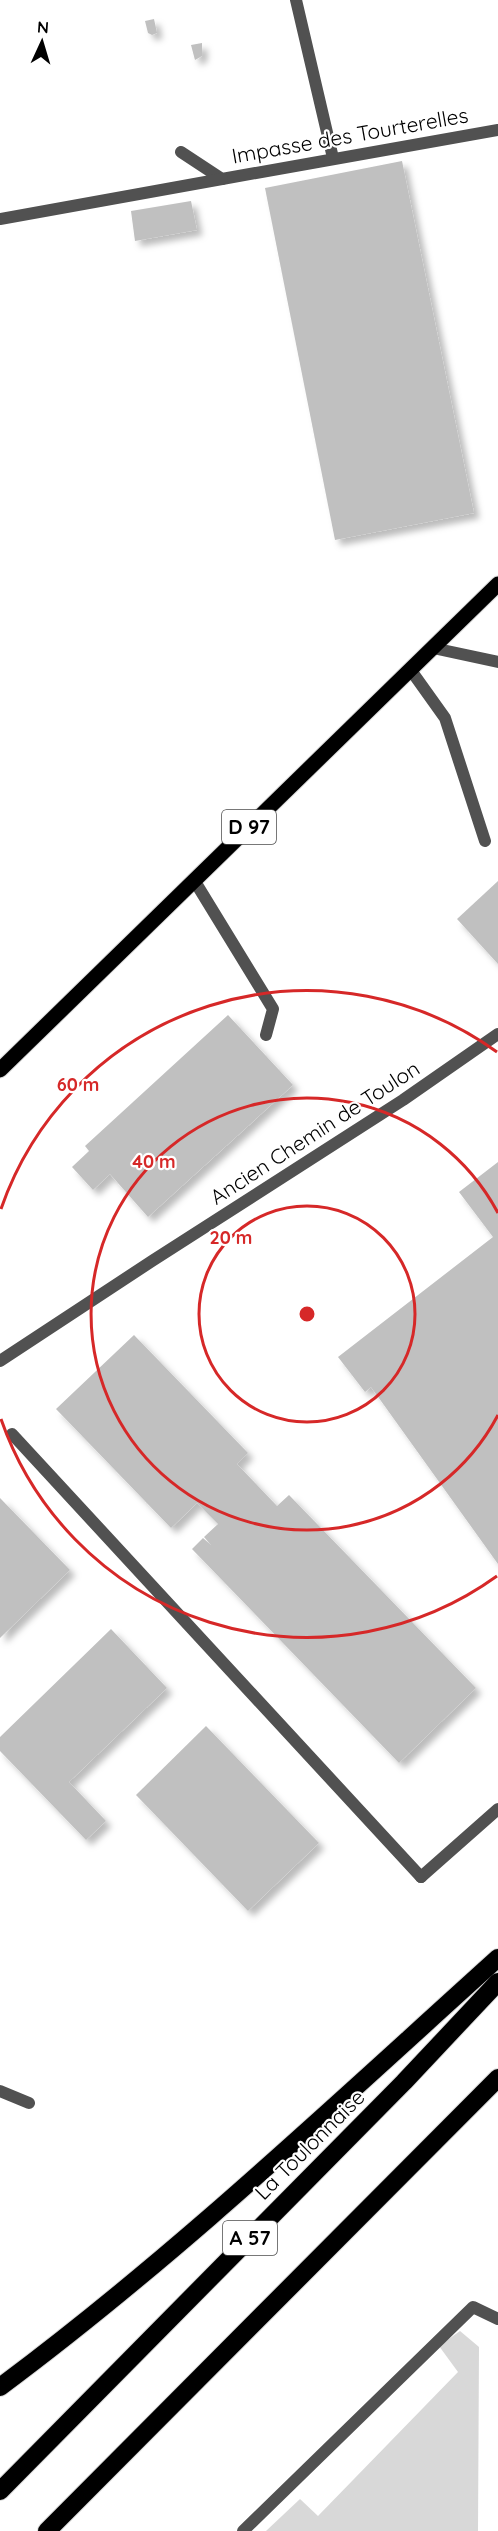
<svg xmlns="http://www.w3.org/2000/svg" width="498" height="2531" viewBox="0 0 498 2531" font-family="Quicksand,sans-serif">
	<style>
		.green { fill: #d8d8d8 }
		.building { fill: #c0c0c0; filter: url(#shadow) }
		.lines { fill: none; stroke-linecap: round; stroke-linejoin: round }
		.primary-casing { stroke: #dbdbdb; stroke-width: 17 }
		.highway-casing { stroke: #dbdbdb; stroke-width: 20 }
		.lane { stroke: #515151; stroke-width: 12 }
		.street { stroke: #515151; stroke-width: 12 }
		.primary { stroke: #000; stroke-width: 15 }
		.highway { stroke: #000; stroke-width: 18 }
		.ring { fill: none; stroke: #d62828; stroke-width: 3 }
		.labels { text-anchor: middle; stroke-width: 4.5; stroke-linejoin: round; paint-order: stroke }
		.shield { fill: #fff; stroke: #4c4c4c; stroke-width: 1.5 }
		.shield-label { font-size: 20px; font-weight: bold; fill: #000 }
		.street-label { font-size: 21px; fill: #000; stroke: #fff }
		.centre { fill: #d62828; stroke: #fff; stroke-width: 3 }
		.ring-label { font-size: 18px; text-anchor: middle; font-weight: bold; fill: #d62828; stroke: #fff; stroke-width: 4.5; stroke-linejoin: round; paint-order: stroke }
	</style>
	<defs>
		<filter id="shadow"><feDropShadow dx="5.5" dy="5.5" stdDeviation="3" flood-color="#0004"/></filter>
	</defs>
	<rect width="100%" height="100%" fill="#fff"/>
	<polygon class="green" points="460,2331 479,2347 478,2531 266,2531 300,2499 318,2516 458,2372 439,2346"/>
	<g class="building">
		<polygon points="154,19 157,33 152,35 148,33 145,21"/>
		<polygon points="202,43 202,56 195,60 191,45"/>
		<polygon points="402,161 474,513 335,540 265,188"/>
		<polygon points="191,201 197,230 135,241 131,211"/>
		<polygon points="498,881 498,964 457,919"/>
		<polygon points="228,1015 293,1085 148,1217 110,1174 93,1190 72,1167 89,1151 85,1146"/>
		<polygon points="498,1162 498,1564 371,1387 365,1392 338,1357 493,1237 459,1192"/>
		<polygon points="134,1335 248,1453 237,1464 277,1506 289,1495 476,1688 399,1763 192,1549 203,1538 211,1545 204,1537 218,1524 197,1503 171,1528 56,1409"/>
		<polygon points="0,1498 70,1570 0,1638"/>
		<polygon points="111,1629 167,1688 69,1782 106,1821 86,1840 0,1751 0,1737"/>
		<polygon points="206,1726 319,1843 248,1911 136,1795"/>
	</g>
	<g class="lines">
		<defs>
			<polyline id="primary" points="0,1070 498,584"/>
			<g id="highway">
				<path d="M0,2387C175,2257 336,2104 498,1958"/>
				<polyline points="0,2491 404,2082 498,1982"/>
				<polyline points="47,2531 498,2078"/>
			</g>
		</defs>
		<use href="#primary" class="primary-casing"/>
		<use href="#highway" class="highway-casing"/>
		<g class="lane">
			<polyline points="433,648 498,662"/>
			<polyline points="410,669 445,718 485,841"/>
			<polyline points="194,880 273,1009 266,1035"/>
			<polyline points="0,1361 152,1261 403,1100 498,1034"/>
			<polyline points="12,1434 421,1877"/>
			<polyline points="0,2091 29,2103"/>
			<polyline points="243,2531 473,2307 498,2319"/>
		</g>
		<g class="street">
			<polyline points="296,0 333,158"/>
			<polyline points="181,152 222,179 498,130"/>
			<polyline points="0,219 222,179"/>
			<polyline points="421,1877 498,1809"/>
		</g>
		<use href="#primary" class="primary"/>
		<use href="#highway" class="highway"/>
	</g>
	<g class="ring">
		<circle cx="307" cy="1314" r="108"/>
		<path d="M498 1415A216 216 0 1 1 498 1213"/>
		<path d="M497 1576A324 324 0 0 1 1 1419M1 1209A324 324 0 0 1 497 1052"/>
	</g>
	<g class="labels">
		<g class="shield">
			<rect x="222" y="810" width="54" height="34" rx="4.5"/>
			<rect x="223" y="2221" width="54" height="34" rx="4.5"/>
		</g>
		<g class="shield-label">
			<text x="249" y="834">D 97</text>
			<text x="250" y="2245">A 57</text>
		</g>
		<g class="street-label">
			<text transform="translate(350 136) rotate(-10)" y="7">Impasse des Tourterelles</text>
			<text transform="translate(315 1133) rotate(-33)" y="7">Ancien Chemin de Toulon</text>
			<text transform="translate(310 2145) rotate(-45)" y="7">La Toulonnaise</text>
		</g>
	</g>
	<circle cx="307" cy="1314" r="9" class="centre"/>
	<g class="ring-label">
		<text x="78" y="1091">60 m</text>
		<text x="154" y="1168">40 m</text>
		<text x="231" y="1244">20 m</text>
	</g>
	<g transform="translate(42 42) rotate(4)" stroke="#ffffff" stroke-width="4.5" paint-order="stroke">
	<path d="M0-4.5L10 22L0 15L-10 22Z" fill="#000000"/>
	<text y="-9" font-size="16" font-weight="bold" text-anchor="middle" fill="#000000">N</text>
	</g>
</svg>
